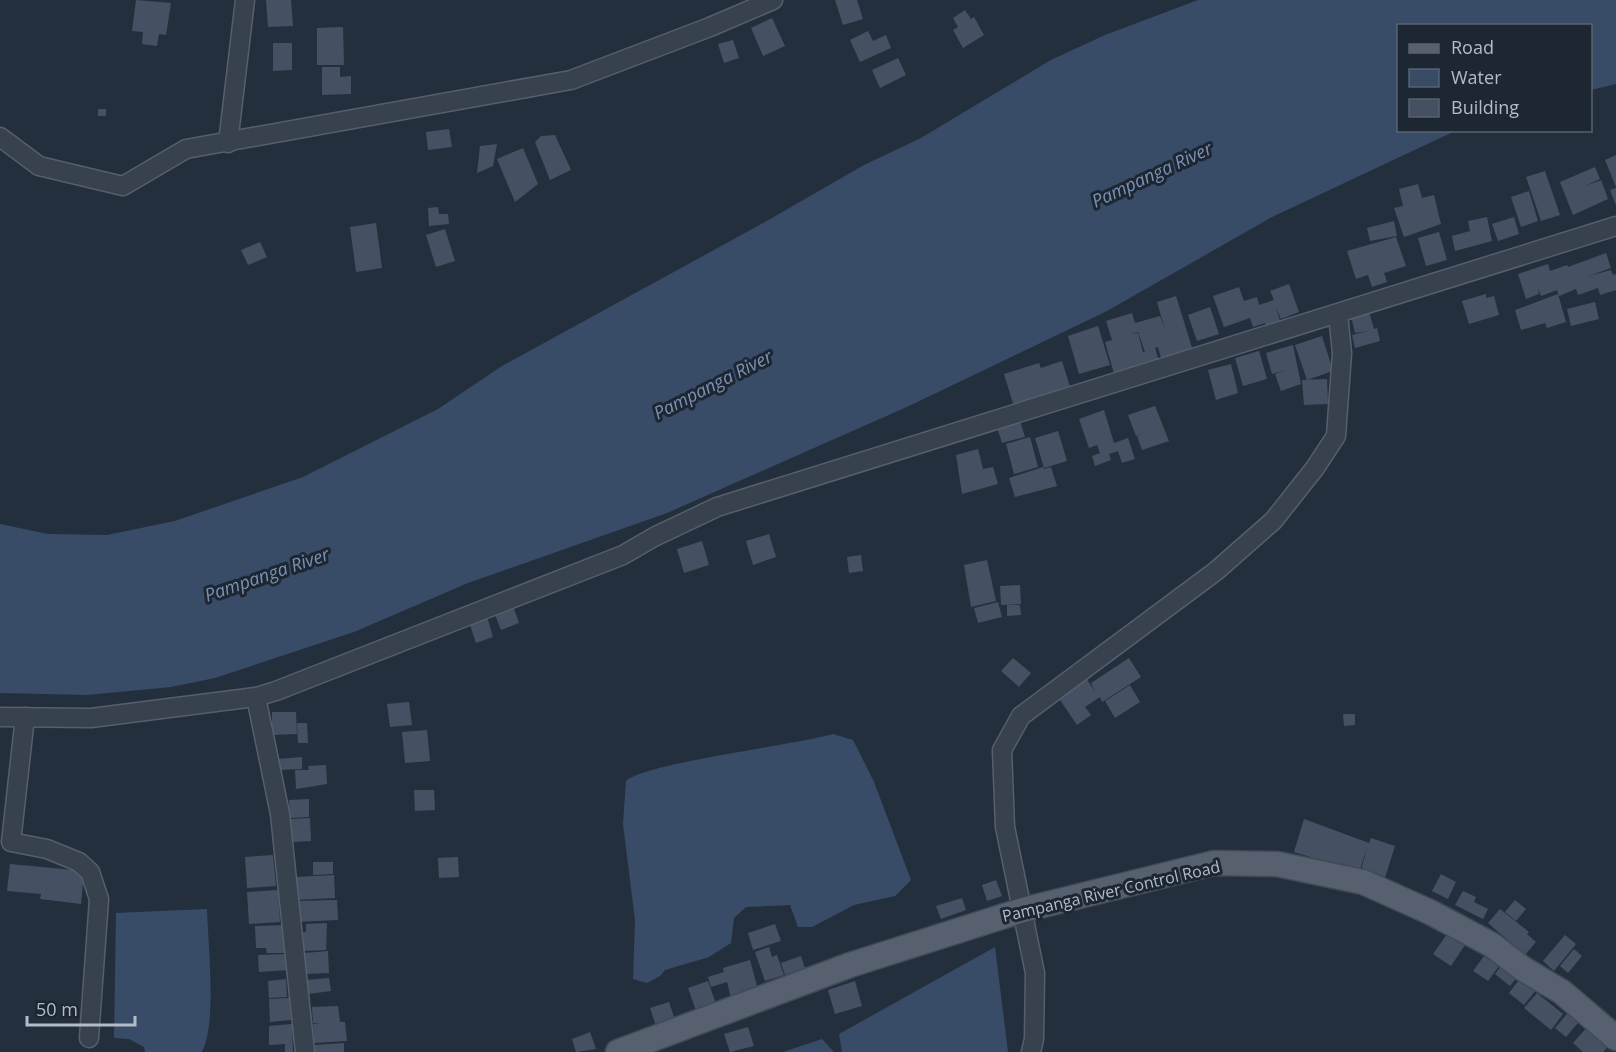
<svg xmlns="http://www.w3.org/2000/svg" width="1616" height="1052" viewBox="0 0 1616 1052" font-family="'Open Sans',sans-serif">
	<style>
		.water { fill: #394c67 }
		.building { fill: #455162; fill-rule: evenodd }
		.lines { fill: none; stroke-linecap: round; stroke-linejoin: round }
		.minor-casing { stroke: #565f6c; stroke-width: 21 }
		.major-casing { stroke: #414a57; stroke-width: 27 }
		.minor { stroke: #38414e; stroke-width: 18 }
		.major { stroke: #56606e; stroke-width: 24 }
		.labels { text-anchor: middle; stroke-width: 6; stroke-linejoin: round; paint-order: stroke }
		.street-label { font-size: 16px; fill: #b4bcc9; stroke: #1d2633 }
		.water-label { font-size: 18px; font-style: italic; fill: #7c92b1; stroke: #1d2633 }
	</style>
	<rect width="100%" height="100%" fill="#242f3e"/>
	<g class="water">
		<polygon points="1198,0 1616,0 1616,84 1591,90 1590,26 1398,26 1398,130 1455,131 1272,217 1107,311 909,406 667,513 468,583 354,632 215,678 171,687 87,695 0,693 0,524 48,534 107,535 175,521 303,477 438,409 502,366 765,222 864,165 921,138 1051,60 1105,35"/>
		<path d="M833,734L853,740L874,782L911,880L895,896L854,905L812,927H798L790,905L746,907L734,918L731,943L709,957L665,970L660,976L647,983L633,979L635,920L623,824L626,781C645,763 795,745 833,734Z"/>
		<path d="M207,909C208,944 217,1023 202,1052H145L144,1047L129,1039L114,1038L116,913Z"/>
		<polygon points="995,947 1008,1052 842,1052 839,1034"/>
		<polygon points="822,1039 834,1052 783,1052"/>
	</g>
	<g class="building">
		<polygon points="136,0 171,3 166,35 159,34 157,46 142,44 143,32 132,31"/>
		<polygon points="266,0 291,0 293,26 268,27"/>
		<polygon points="835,0 857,0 863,19 843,25"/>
		<polygon points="965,10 971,19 974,17 984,35 963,48 953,30 958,27 953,18"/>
		<polygon points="772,18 785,46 763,56 751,28"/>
		<polygon points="343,27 344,65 317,65 317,28"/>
		<polygon points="868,31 873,41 886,35 891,48 860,62 850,40"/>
		<polygon points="733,40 739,58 724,63 718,44"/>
		<polygon points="273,43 292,43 292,70 273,71"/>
		<polygon points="898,58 906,75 880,88 872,70"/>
		<polygon points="322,67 340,67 340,77 351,76 351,94 322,95"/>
		<rect x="98" y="109" width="8" height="7"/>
		<polygon points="449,129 452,147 428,150 426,132"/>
		<polygon points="555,135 571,170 550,180 535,142 541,136"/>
		<polygon points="497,144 493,166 477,173 480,146"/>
		<polygon points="523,148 538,184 515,202 497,159"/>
		<polygon points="1616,155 1616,187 1605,160"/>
		<polygon points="1595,167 1600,179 1583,187 1601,180 1608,199 1573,215 1560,182"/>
		<polygon points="1545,171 1560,215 1541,221 1526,177"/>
		<polygon points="1418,184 1422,198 1434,195 1441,224 1404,237 1394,208 1403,206 1399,189"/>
		<polygon points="1616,188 1616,205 1610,190"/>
		<polygon points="1529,191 1538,221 1521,227 1511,197"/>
		<polygon points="438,207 439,214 448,214 449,224 429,226 428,208"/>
		<polygon points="1487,217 1492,241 1455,251 1452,236 1470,231 1468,221"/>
		<polygon points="1514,217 1519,234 1498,241 1492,224"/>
		<polygon points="1394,221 1397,236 1370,241 1367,228"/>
		<polygon points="376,223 382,268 356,272 350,227"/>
		<polygon points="445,229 455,261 436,267 426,235"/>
		<polygon points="1439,232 1447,260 1426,266 1418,238"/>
		<polygon points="1396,237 1406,266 1384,273 1387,282 1372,287 1368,275 1356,279 1347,251"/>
		<polygon points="260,242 267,257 248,265 241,250"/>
		<polygon points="1606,253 1611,268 1589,276 1611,270 1613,275 1616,274 1616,290 1600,295 1598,288 1578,295 1576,289 1559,296 1557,290 1541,296 1538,288 1539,294 1526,299 1518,274 1548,264 1550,271 1567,265 1568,267"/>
		<polygon points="1289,284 1299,312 1281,319 1276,308 1281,324 1267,329 1265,323 1253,327 1250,318 1224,327 1213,296 1239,287 1244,301 1257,297 1259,305 1274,300 1270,291"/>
		<polygon points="1486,294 1486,298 1494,296 1499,315 1469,324 1462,301"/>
		<polygon points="1558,294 1566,322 1547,328 1545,323 1521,330 1515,310"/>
		<path d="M1176,296L1193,351L1161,358L1158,347L1155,348L1160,364L1115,377L1105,342L1112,340L1106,321L1132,313L1135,323L1160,316L1165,330L1157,302ZM1138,332L1145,352H1143L1138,333L1131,334Z"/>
		<polygon points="1595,302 1599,319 1571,326 1567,309"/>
		<polygon points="1210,307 1219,334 1197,341 1188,315"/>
		<polygon points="1368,308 1374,329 1377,328 1380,341 1355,348 1352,335 1368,331 1355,333 1350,312"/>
		<polygon points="1098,326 1110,365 1079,374 1068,336"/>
		<polygon points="1322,336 1333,371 1307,380 1295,345"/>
		<polygon points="1293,345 1301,384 1281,391 1275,374 1285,370 1272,374 1266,353"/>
		<polygon points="1259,351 1267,379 1243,386 1235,358"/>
		<polygon points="1062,361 1071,390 1014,407 1004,374 1039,363 1041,368"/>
		<polygon points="1231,364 1238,393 1216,400 1208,370"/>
		<polygon points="1327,379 1328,404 1304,405 1302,380"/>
		<polygon points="1155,406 1169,441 1142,450 1137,436 1145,433 1136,436 1128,415"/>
		<polygon points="1104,410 1114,443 1128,438 1135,459 1122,463 1118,451 1109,454 1111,460 1095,466 1092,456 1100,453 1097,445 1089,448 1079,419"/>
		<polygon points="1019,418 1025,437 1002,443 996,424"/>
		<polygon points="1058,431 1067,461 1044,468 1035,438"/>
		<polygon points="1030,437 1038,467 1014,474 1006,444"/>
		<polygon points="978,449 983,469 993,467 998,484 962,494 956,455"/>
		<polygon points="1043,467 1044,469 1051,467 1057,486 1015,497 1009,478"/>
		<polygon points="769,534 776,557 753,565 746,541"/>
		<polygon points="702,541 709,565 684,573 677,549"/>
		<polygon points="861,555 863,571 849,573 847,557"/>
		<polygon points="987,560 996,601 971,607 964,565"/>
		<polygon points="1020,585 1021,604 1001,605 1000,586"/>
		<polygon points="998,602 1002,617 978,623 974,608"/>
		<polygon points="512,603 519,623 501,630 493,610"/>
		<polygon points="1007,605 1020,605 1021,615 1007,616"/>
		<polygon points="486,613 493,637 476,643 468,619"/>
		<polygon points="1013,658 1031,673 1019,687 1001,671"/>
		<polygon points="1129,658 1141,677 1102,702 1100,697 1085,707 1091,715 1077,725 1056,694 1083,673 1095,692 1091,683"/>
		<polygon points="1130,685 1140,702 1115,718 1105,701"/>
		<polygon points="409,702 412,725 390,727 387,704"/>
		<polygon points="272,712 296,712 297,734 272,735"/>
		<polygon points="1343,714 1355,714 1355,725 1344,726"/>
		<polygon points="297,723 307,723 308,743 298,743"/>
		<polygon points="427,730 430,761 405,763 402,732"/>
		<polygon points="302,757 302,769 279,770 278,759"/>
		<polygon points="326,765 327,784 296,789 295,770 309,770 308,766"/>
		<polygon points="414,790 434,790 435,810 415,811"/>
		<polygon points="309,799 309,817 290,818 289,800"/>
		<polygon points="310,818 311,841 291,842 290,819"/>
		<polygon points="1304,819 1369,843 1371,838 1395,846 1384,881 1360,873 1368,845 1359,872 1294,852"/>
		<polygon points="273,855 276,886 247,888 245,857"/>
		<polygon points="458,857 459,877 439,878 438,858"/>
		<polygon points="313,862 333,862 333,874 313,875"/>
		<polygon points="10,864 84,871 81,904 40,899 41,894 7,891"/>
		<polygon points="1441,874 1456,882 1448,899 1432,891"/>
		<polygon points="334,875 335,898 294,900 294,877"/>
		<polygon points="996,880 1002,896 987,901 982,885"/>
		<polygon points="278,890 280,922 249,924 247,892"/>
		<polygon points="1463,891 1476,897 1474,902 1488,909 1483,919 1455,905"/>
		<polygon points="962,898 966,910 941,919 936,906"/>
		<polygon points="337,900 338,920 295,922 294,901"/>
		<polygon points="1515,900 1526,909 1516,921 1505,912"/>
		<polygon points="1500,909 1529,932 1527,934 1536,942 1525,955 1488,923"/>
		<polygon points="327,923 326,950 304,951 303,932 306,932 306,924"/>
		<polygon points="775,924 781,941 753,950 748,933"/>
		<polygon points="287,925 288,953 267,953 266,948 256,948 255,926"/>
		<polygon points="1450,930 1467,942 1451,966 1433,954"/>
		<polygon points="1565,935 1576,944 1554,971 1543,961"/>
		<polygon points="769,947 772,957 777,955 784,975 765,981 755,952"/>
		<polygon points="1574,949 1582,956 1568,973 1560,966"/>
		<polygon points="328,951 329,973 305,974 304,953"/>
		<polygon points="289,954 290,970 259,972 258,955"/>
		<polygon points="801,956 807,975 787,981 781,963"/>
		<polygon points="1484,956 1499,966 1488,981 1473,971"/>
		<polygon points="750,960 758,990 731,998 727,982 711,987 708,977 724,972 723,968"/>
		<polygon points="1505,961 1520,973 1510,986 1495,974"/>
		<polygon points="1522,976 1537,989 1524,1005 1509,993"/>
		<polygon points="329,978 331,991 308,994 306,980"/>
		<polygon points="286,979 287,997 269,998 268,981"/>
		<polygon points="708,981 716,1004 696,1011 688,988"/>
		<polygon points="855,981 862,1006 835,1014 828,990"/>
		<polygon points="1537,993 1563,1014 1551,1030 1524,1008"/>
		<polygon points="289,998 291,1020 270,1022 269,999"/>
		<polygon points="669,1002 675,1020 656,1026 650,1008"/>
		<polygon points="338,1006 340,1022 345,1022 347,1041 314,1043 313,1024 320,1023 313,1023 312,1007"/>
		<polygon points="1572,1008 1583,1017 1566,1037 1555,1028"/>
		<polygon points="292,1024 293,1052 285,1052 285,1044 269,1045 269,1026"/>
		<polygon points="1590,1024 1611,1043 1603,1052 1583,1052 1573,1043"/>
		<polygon points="748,1027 754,1046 730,1052 724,1034"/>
		<polygon points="590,1032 596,1049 576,1052 572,1039"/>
		<polygon points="344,1043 344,1052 315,1052 315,1045"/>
	</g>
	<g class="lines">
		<defs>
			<g id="minor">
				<polyline points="0,137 39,166 123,186 186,149 571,80 710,27 773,0"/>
				<polyline points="228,143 245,0"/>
				<polyline points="256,697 280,814 305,1052"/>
				<polyline points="0,717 91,718 256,697 276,691 623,555 654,537 717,507 1616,226"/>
				<polyline points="25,717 11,842 47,849 79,862 90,872 99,899 89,1038"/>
				<polyline points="1031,1052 1034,1039 1035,973 1005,827 1002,750 1021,716 1216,571 1273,521 1315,468 1336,436 1342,353 1338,314"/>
			</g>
			<polyline id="major" points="618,1052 850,965 1023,910 1214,863 1277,864 1363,882 1430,912 1492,945 1522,968 1562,992 1616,1038"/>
		</defs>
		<use href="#minor" class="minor-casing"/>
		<use href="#major" class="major-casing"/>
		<use href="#minor" class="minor"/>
		<use href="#major" class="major"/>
	</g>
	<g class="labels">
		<g class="street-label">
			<text transform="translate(1111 891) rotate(-13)" y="6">Pampanga River Control Road</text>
		</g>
		<g class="water-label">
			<text transform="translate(1152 175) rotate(-25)" y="6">Pampanga River</text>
			<text transform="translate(713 385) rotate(-27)" y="6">Pampanga River</text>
			<text transform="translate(267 575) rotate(-19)" y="6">Pampanga River</text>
		</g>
	</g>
	<rect x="1397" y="24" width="195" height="108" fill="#1d2633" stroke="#59626f" stroke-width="1.5"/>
	<rect x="1409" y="44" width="30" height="9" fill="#56606e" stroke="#59626f" stroke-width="1.5"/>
	<text x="1451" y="54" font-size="18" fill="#b4bcc9">Road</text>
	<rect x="1409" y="69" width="30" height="18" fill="#394c67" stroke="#59626f" stroke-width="1.5"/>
	<text x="1451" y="84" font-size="18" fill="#b4bcc9">Water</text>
	<rect x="1409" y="99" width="30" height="18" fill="#455162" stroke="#59626f" stroke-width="1.5"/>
	<text x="1451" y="114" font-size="18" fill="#b4bcc9">Building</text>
	<path d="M27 1016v9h108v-9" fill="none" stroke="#b4bcc9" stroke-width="3"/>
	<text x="36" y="1016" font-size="18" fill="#b4bcc9" stroke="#1d2633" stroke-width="4.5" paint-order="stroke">50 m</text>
</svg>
